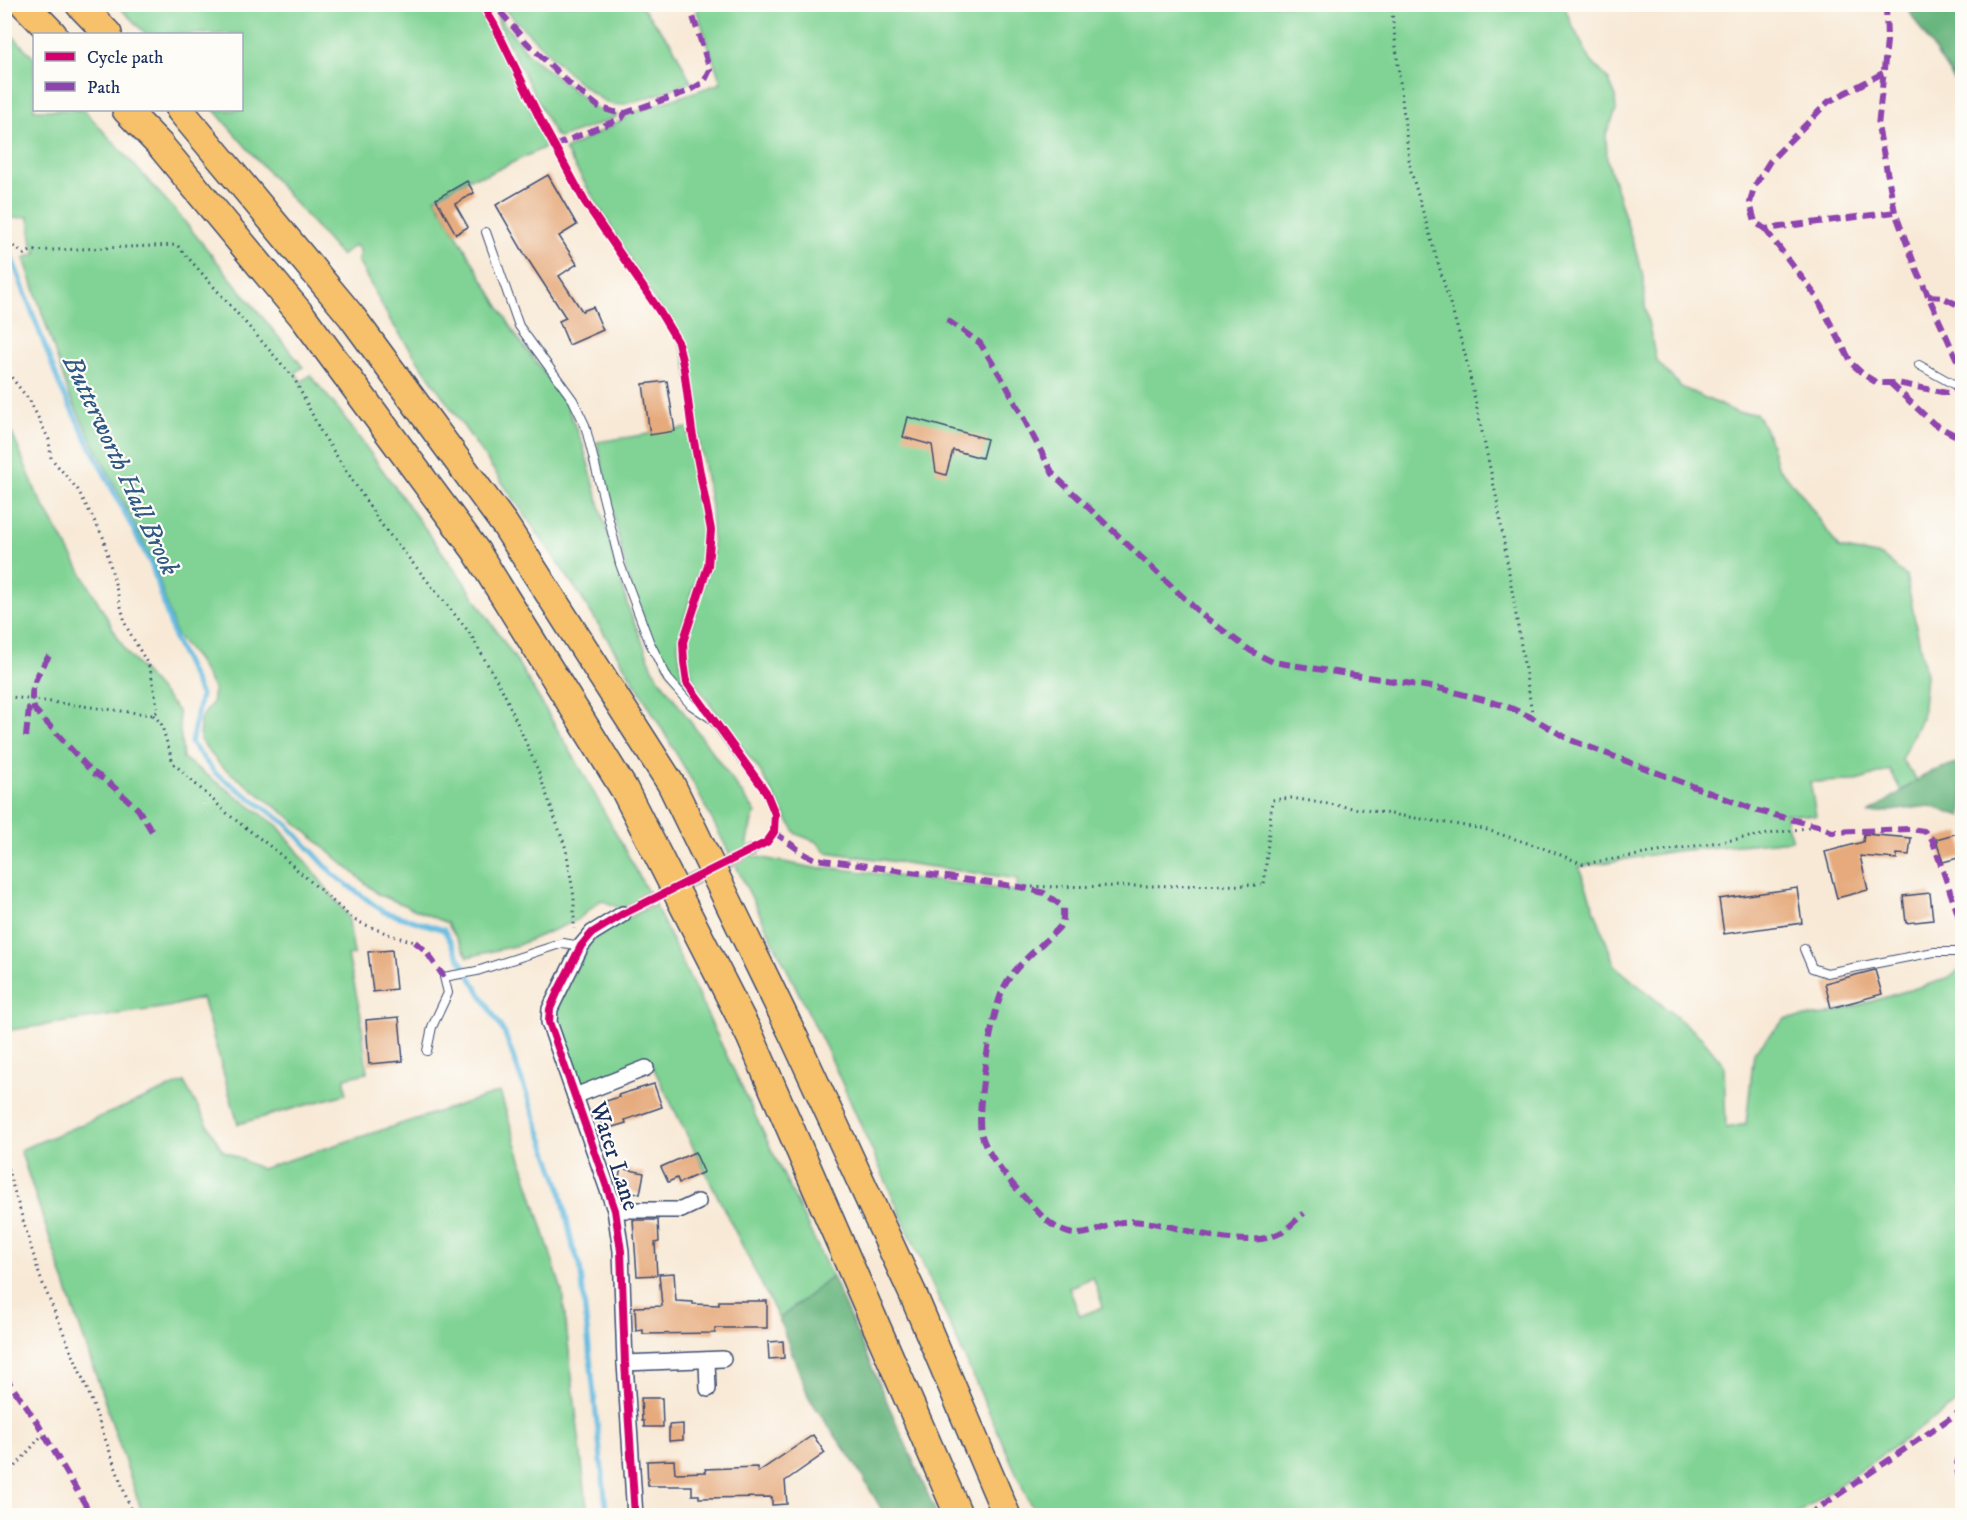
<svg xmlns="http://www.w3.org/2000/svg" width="1967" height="1520" viewBox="0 0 1967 1520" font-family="'IM FELL DW Pica',serif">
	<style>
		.green { fill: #80d394; stroke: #4e8179; stroke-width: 1.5; fill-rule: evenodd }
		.forest { fill: #68b57e; stroke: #42726e; stroke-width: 1.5 }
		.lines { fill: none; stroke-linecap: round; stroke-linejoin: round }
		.stream { stroke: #64bbe1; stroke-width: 5 }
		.building { fill: #e6aa7d }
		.street-tunnel { stroke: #ccc4be; stroke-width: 15; stroke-dasharray: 15 8; stroke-linecap: butt }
		.lane-casing { stroke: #3c4b70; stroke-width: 10 }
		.street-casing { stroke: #3c4b70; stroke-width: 18 }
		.highway-casing { stroke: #3c4b70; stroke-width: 30 }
		.path { stroke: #3c4b70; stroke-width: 3; stroke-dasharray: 1.5 4.5; stroke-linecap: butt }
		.lane { stroke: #fff; stroke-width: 8 }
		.street { stroke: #fff; stroke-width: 15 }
		.highway { stroke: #f7c06b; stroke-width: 27 }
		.quiet { stroke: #8e44ad; stroke-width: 6; stroke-dasharray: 12 6; stroke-linecap: butt }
		.cycleway-casing { stroke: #fdfcf7; stroke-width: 11 }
		.cycleway { stroke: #d6006c; stroke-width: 8 }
		.labels { text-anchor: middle; stroke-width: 4.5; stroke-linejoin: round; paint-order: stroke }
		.street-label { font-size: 24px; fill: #1b2f5e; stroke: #fdfcf7 }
		.water-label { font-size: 26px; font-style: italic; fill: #315985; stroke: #fdfcf7 }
	</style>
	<rect width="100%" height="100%" fill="#fdfcf7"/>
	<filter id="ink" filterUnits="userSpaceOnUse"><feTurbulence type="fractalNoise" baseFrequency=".0167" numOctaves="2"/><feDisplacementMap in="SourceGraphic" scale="12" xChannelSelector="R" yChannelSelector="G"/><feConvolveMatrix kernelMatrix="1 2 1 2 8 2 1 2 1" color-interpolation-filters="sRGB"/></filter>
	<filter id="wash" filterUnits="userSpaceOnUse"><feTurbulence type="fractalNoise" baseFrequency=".008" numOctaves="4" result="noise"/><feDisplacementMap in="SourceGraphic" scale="24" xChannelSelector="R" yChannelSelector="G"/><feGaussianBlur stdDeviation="1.35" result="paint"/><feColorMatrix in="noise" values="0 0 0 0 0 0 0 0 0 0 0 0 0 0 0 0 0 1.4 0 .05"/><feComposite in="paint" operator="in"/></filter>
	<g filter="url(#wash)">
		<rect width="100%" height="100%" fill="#f8e9d6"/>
		<g class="green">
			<path d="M117,5H475L497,39L548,146L486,175L469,178L435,198L517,337L564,399L583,445L628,607L654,671L756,813L753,817L747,841L752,856L815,868H832L1016,891L1018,879L826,852L817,842L796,834L760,771L699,689L691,675L685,647L713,554L711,506L685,359L679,341L565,150L624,119L626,115L721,83L695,5H1564L1571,23L1591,61L1608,79L1615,95L1616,111L1606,134L1607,159L1644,278L1645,307L1656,360L1681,387L1738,413H1756L1767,432L1777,466L1801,493L1839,548L1882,556L1906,576L1926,675L1922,717L1901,759L1917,780L1901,791L1890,770L1857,781L1810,782L1816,816L1786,813L1787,824L1792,840L1675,851L1579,867L1615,966L1703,1039L1724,1065L1726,1128L1746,1124L1754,1052L1785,1019L1826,1015L1946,979L1962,968V1399L1796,1515H1035L829,1054L736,866L691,779L640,691L578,592L390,320L358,261L360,250L355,245L341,256L214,110H242V34H146ZM1093,1277L1103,1307L1080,1316L1069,1288Z"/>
			<path d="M499,5H640L672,44L691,82C676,87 628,107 615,105C585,99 525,26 499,5Z"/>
			<polygon points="497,15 529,55 597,109 617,115 615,118 560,138 555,135 499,25"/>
			<polygon points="5,28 34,58 34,110 84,110 175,210 303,367 296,372 301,382 310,375 339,410 466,585 516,660 581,769 650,896 622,909 601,900 577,920 518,945 468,957 447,923 378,894 288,816 220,765 200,740 200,720 212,703 214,690 197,660 176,635 154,563 69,395 24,258 37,253 32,246 29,217 5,219"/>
			<polygon points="5,416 37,494 127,653 178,711 183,758 278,826 348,916 354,954 348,956 361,1016 367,1073 345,1078 346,1094 238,1124 202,998 168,1007 5,1031"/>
			<polygon points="687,428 706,528 707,546 691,595 678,644 682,679 696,701 672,677 650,635 627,576 597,442"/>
			<path d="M655,905L832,1277L779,1319L649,1059C632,1064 590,1090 575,1080L554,1022L558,1003L591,940L626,918Z"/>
			<polygon points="184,1082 222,1150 261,1169 500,1092 562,1291 588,1515 143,1515 20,1150"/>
		</g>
		<g class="forest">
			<polygon points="1905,5 1962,5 1962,93 1958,86"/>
			<polygon points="1962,761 1962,816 1929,806 1868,814 1928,773"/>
			<polygon points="832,1277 937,1515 883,1515 882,1510 855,1464 809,1398 779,1319"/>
		</g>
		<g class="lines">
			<polyline class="stream" points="4,237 61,389 152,566 175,640 201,695 191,743 215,773 287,824 334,875 384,912 444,930 466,970 505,1034 560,1187 573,1248 580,1264 607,1516"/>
		</g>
		<g id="blocks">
			<g class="building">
				<polygon points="548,175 577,225 559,236 577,264 559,276 582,311 593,307 603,330 569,345 559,321 566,318 525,255 496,205"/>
				<polygon points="467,181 474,193 455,204 468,227 456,234 436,199"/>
				<polygon points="667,381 675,431 650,435 643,384"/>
				<polygon points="908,417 987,439 982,458 953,450 946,475 936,472 932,445 903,437"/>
				<polygon points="1962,832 1962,857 1943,862 1936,839"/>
				<polygon points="1864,834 1911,838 1909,855 1897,854 1897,859 1860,856 1868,890 1837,898 1825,852 1863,842"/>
				<polygon points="1797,888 1802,923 1724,934 1719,899"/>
				<polygon points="1930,893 1933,920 1906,923 1903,896"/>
				<polygon points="392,950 396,989 373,992 368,952"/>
				<polygon points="1875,970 1882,994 1831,1008 1825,983"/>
				<polygon points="399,1017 403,1061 369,1064 366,1020"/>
				<polygon points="654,1084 662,1107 625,1120 626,1123 603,1130 596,1108 607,1105 606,1101 619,1097 618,1095"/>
				<polygon points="695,1152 704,1172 679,1183 677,1178 668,1182 661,1167"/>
				<polygon points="621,1168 644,1173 640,1194 617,1187"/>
				<polygon points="633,1220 658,1220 659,1242 655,1243 657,1275 637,1276"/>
				<polygon points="674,1273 676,1301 693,1302 693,1304 719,1305 719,1301 767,1301 767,1328 715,1328 715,1333 643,1334 643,1330 636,1331 635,1307 662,1306 659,1274"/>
				<polygon points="783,1341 784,1358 769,1359 768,1342"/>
				<polygon points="641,1398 662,1398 663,1427 644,1427 644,1421 642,1421"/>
				<polygon points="683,1424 683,1440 669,1441 669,1425"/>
				<polygon points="813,1435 825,1453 785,1481 787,1504 772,1505 772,1497 699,1498 699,1495 692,1495 692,1486 648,1486 647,1461 674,1460 675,1473 706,1472 705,1469 757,1467 758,1472"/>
			</g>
		</g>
	</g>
	<g filter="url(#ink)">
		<use href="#blocks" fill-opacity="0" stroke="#3c4b70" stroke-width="1.5"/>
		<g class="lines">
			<polyline class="street-tunnel" points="623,914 753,850"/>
			<defs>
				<g id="lane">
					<polyline points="486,232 519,326 573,400 585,425 620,564 649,641 668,679 691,705 712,719 766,792 775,814 774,832 767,842 753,850"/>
					<polyline points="1919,365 1962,389"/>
					<polyline points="1804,949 1812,968 1827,973 1934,952 1962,952"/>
					<polyline points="427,1051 432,1027 448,993 444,977 477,971 563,943 581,946"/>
				</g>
				<g id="street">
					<polyline points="623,914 592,933 581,946 550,1009 549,1022 615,1210 621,1251 625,1363 635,1516"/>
					<polyline points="575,1096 646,1068"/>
					<polyline points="615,1210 681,1210 698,1202"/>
					<polyline points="707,1360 708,1389"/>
					<polyline points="625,1363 723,1359"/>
				</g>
				<g id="highway">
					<polyline points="24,4 53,34"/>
					<polyline points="79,4 108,34"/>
					<polyline points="126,110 160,145 303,317 476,551 624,789 750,1036 959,1516"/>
					<polyline points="180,110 352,317 505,525 671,784 794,1037 912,1292 1007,1516"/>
				</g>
			</defs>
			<use href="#lane" class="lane-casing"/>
			<use href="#street" class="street-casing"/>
			<use href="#highway" class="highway-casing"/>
			<g class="path">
				<polyline points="1391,4 1410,168 1465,354 1497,500 1533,718"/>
				<polyline points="4,256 7,247 11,244 24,254 31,251 177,245 294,378 321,432 381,524 469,632 504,693 537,768 566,849 574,897 574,929"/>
				<polyline points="4,368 30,401 49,440 51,458 78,490 103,537 126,626 150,668 158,711 153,715 4,696"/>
				<polyline points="153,715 161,723 173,763 229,815 275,850 354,920 393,936 415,942"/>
				<polyline points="1020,887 1264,885 1272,800 1291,798 1484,829 1543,848 1583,864 1818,826"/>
				<polyline points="4,1157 40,1277 88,1391 133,1516"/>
				<polyline points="4,1480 43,1434"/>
			</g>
			<use href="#lane" class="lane"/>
			<use href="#street" class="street"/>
			<use href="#highway" class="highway"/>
			<g class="quiet">
				<polyline points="1886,4 1887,41 1878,126 1895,212 1917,271 1962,371"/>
				<polyline points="484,7 498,9 527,43 570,84 599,107 614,112 625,113 689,91 704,82 710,70 689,4"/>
				<polyline points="1883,73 1828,102 1770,161 1754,187 1750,203 1755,222 1765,229 1895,212"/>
				<polyline points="554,146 622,118 625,113"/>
				<polyline points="1765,229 1816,296 1852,364 1863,374 1877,383 1897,383 1947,393 1960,388 1962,374"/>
				<polyline points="1928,296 1942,297 1962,307"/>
				<polyline points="947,320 980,343 1006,385 1053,474 1202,615 1251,651 1273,662 1443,689 1506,706 1533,718 1568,739 1758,811 1818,826 1832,832 1910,829 1924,831 1932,839 1962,926"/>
				<polyline points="1890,383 1934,424 1962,439"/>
				<path d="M49,656C39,671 26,692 35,710L92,772L107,781L138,809L153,833"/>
				<polyline points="26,737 29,708 34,706"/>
				<path d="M774,832L806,855L816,859L1020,887L1044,893L1063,907C1063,914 1064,919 1061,925C1057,931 1050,936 1045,941C1030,955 1012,970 1003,989C992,1012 976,1108 981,1132C986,1155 1011,1183 1027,1200C1039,1213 1051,1228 1069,1233C1087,1238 1105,1225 1122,1222C1137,1220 1153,1223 1168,1226C1198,1233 1250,1249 1280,1233C1288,1229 1297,1219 1304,1213"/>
				<polyline points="415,942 425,950 444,977"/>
				<polyline points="4,1375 38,1424 92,1516"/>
				<path d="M1962,1454C1953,1464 1958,1474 1962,1485"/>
				<polyline points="1807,1516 1962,1410"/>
			</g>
			<defs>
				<polyline id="cycleway" points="482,4 495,26 543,125 585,202 658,309 678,342 684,369 692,431 711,530 708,566 683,642 684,662 687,683 766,792 775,814 774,832 767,842 623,914 592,933 581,946 558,991 550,1009 549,1022 615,1210 621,1251 625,1363 635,1516"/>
			</defs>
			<use href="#cycleway" class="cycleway-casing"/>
			<use href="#cycleway" class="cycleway"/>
		</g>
	</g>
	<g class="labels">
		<g class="street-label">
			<text transform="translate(615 1156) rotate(72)" y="8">Water Lane</text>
		</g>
		<g class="water-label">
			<text transform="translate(122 465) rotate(65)" y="9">Butterworth Hall Brook</text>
		</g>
	</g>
	<rect width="1967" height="1520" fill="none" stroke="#fdfcf7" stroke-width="24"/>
	<rect x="33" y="33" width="210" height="78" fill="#fdfcf7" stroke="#a3aaba" stroke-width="1.5"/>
	<rect x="45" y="52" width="30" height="9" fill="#d6006c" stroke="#a3aaba" stroke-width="1.5"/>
	<text x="87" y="63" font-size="18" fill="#1b2f5e">Cycle path</text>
	<rect x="45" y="82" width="30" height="9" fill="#8e44ad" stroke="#a3aaba" stroke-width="1.5"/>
	<text x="87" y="93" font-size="18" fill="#1b2f5e">Path</text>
</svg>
